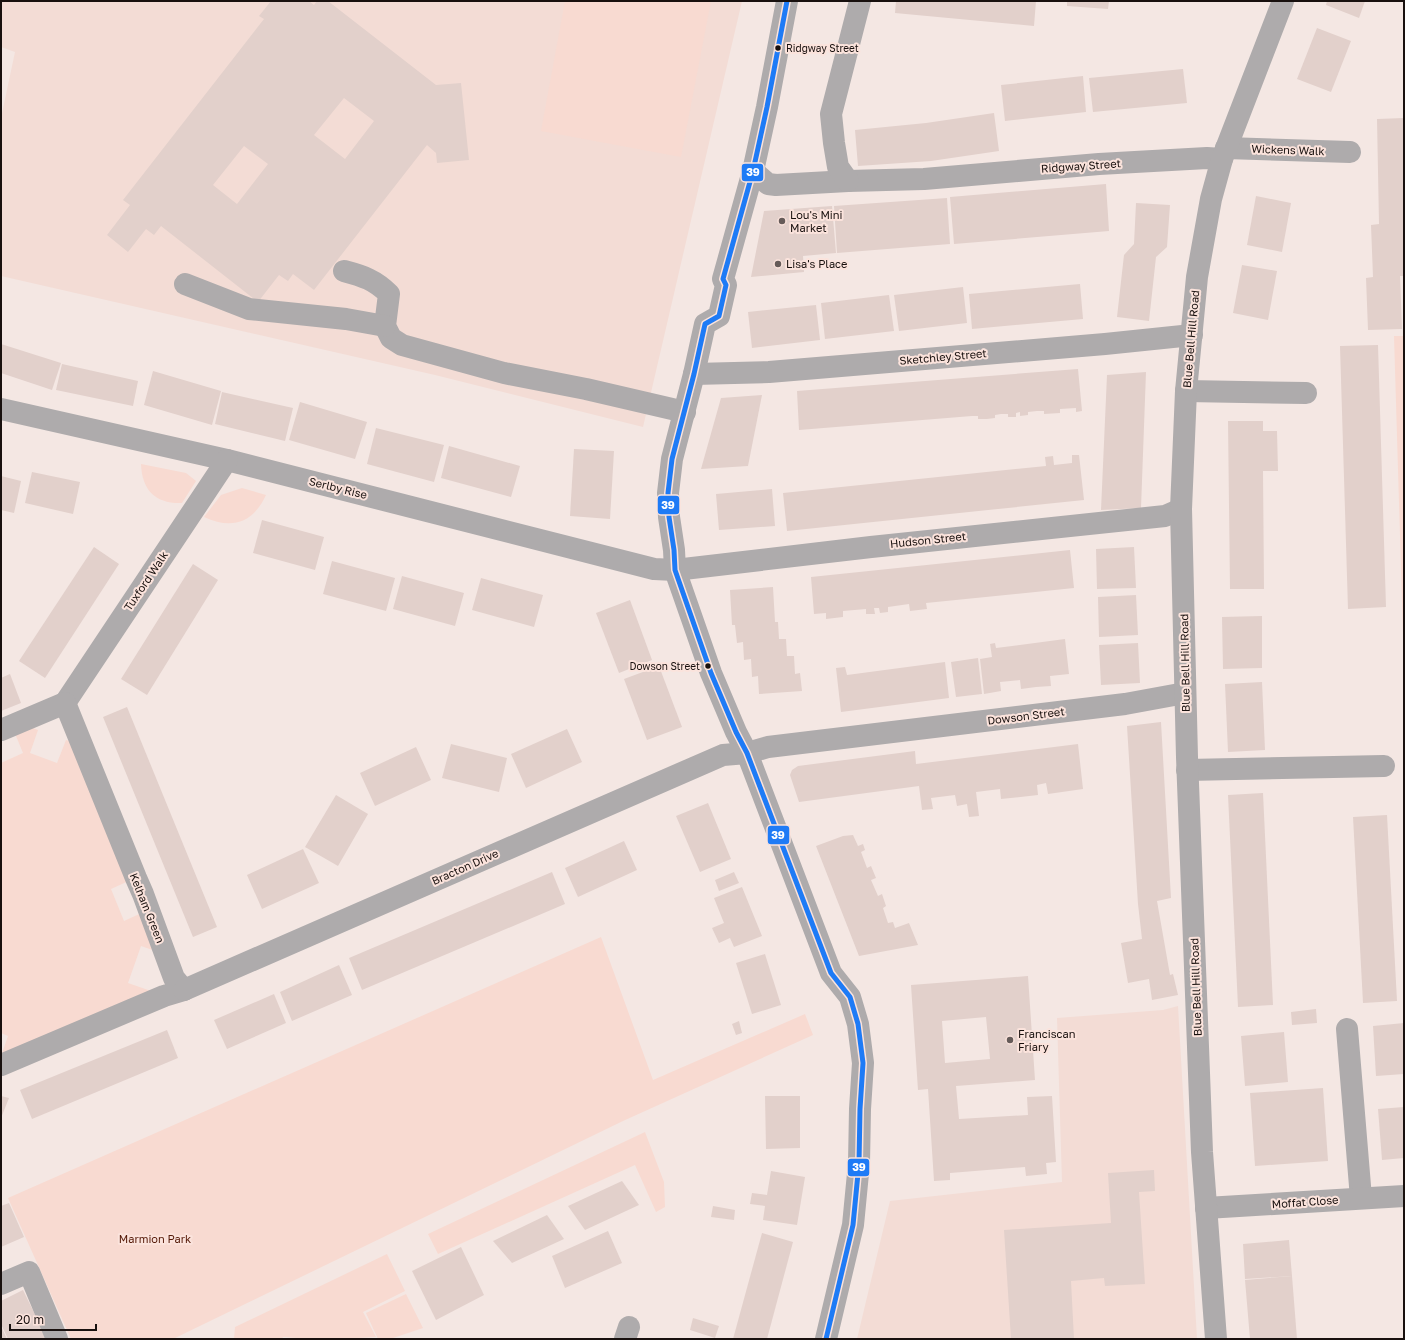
<svg xmlns="http://www.w3.org/2000/svg" width="1405" height="1340" viewBox="0 0 1405 1340" font-family="'Golos Text',sans-serif">
	<style>
		.built { fill: #f3dcd5 }
		.green { fill: #f8dad1 }
		.building { fill: #e2d0cb; fill-rule: evenodd }
		.lines { fill: none; stroke-linecap: round; stroke-linejoin: round }
		.minor { stroke: #aeabac; stroke-width: 22 }
		.bus-1-casing { stroke: #fbe3dc; stroke-width: 8 }
		.bus-1 { stroke: #1e7bf6; stroke-width: 5 }
		.bus-dot { fill: #18100e; stroke: #fbe3dc; stroke-width: 1.5 }
		.poi-dot { fill: #655b59; stroke: #fbe3dc; stroke-width: 1.5 }
		.labels { text-anchor: middle; stroke-width: 4; stroke-linejoin: round; paint-order: stroke }
		.bus-label { font-size: 10px; fill: #18100e; stroke: #fbe3dc; text-anchor: start }
		.street-label { font-size: 11px; fill: #18100e; stroke: #fbe3dc }
		.poi-label { font-size: 11px; fill: #18100e; stroke: #fbe3dc; text-anchor: start }
		.park-label { font-size: 11px; fill: #561a08; stroke: #fbe3dc }
		.line-badge { stroke: #fbe3dc; stroke-width: 1.5 }
		.badge-label { font-size: 11px; text-anchor: middle; font-weight: bold; fill: #fff }
	</style>
	<rect width="100%" height="100%" fill="#f4e7e3"/>
	<g class="built">
		<polygon points="1,1 742,1 643,427 435,375 1,276 1,118 15,52 1,47"/>
		<polygon points="1178,1006 1197,1339 857,1339 890,1201 1062,1182 1057,1018 1163,1010"/>
	</g>
	<g class="green">
		<polygon points="565,1 711,1 681,157 541,131"/>
		<polygon points="1394,336 1404,336 1404,669"/>
		<path d="M141,464L186,473L196,481L182,503C156,504 142,491 141,464Z"/>
		<path d="M242,488L266,495C253,523 232,530 204,517L221,495Z"/>
		<polygon points="28,726 38,730 30,753 57,763 66,740 76,743 133,879 111,889 124,921 148,910 167,955 141,946 128,983 154,992 1,1056 8,1036 1,1033 1,763 23,753 14,731"/>
		<polygon points="601,937 653,1080 805,1014 813,1035 623,1121 173,1339 71,1339 8,1198"/>
		<polygon points="645,1132 664,1182 665,1207 656,1212 635,1165 438,1254 428,1234"/>
		<path d="M387,1254L405,1291L363,1312L376,1337C345,1339 314,1340 283,1337L282,1339H234L235,1327Z"/>
		<polygon points="406,1294 423,1328 390,1339 378,1339 366,1313"/>
	</g>
	<g class="building">
		<path d="M271,1H309L314,5L317,1H328L436,85L461,83L469,160L437,163L436,153L427,145L314,290L293,274L288,281L279,275L258,302L161,226L154,235L146,229L128,252L107,235L130,205L123,200L264,19L259,16ZM344,98L374,121L345,159L314,135ZM244,146L268,164L237,204L213,185Z"/>
		<polygon points="896,1 1036,1 1034,26 895,13"/>
		<polygon points="1067,1 1109,1 1108,9 1067,6"/>
		<polygon points="1327,1 1365,1 1359,18 1326,5"/>
		<polygon points="1317,28 1351,41 1331,92 1297,79"/>
		<polygon points="1183,69 1187,103 1093,112 1089,78"/>
		<polygon points="1083,76 1086,112 1005,121 1001,85"/>
		<polygon points="994,113 999,151 931,161 858,166 855,130 926,123"/>
		<polygon points="1404,118 1404,276 1400,276 1402,329 1368,330 1366,278 1373,277 1371,225 1379,224 1377,119"/>
		<polygon points="1106,184 1109,231 954,244 950,197"/>
		<polygon points="1256,196 1291,203 1282,252 1247,245"/>
		<polygon points="947,198 950,244 837,253 834,206"/>
		<polygon points="1136,203 1170,205 1167,247 1156,257 1149,321 1117,317 1124,255 1134,244"/>
		<polygon points="832,206 836,253 803,256 804,272 751,277 764,211"/>
		<polygon points="1242,265 1277,271 1268,320 1233,313"/>
		<polygon points="1080,284 1083,319 972,329 969,294"/>
		<polygon points="963,287 967,323 899,331 894,295"/>
		<polygon points="889,295 894,331 825,339 821,303"/>
		<polygon points="816,305 820,340 752,348 748,312"/>
		<polygon points="1,344 61,363 52,390 1,373"/>
		<polygon points="1378,345 1386,607 1348,609 1340,346"/>
		<polygon points="62,364 138,381 133,406 56,390"/>
		<polygon points="1078,369 1082,411 1076,412 1076,408 1060,409 1060,413 1044,414 1044,411 1037,411 1028,412 1028,415 1020,416 1020,412 1016,413 1016,417 1008,417 1008,414 1001,414 995,415 995,418 987,419 978,419 978,416 972,416 799,430 797,391"/>
		<polygon points="153,371 221,391 212,425 144,405"/>
		<polygon points="1146,372 1141,508 1101,510 1107,375"/>
		<polygon points="222,392 293,408 285,441 215,424"/>
		<polygon points="762,395 748,466 701,469 721,398"/>
		<polygon points="300,402 367,422 355,459 289,440"/>
		<polygon points="1228,421 1263,421 1263,431 1277,431 1278,471 1263,471 1264,589 1230,589"/>
		<polygon points="376,428 444,445 434,482 367,464"/>
		<polygon points="449,446 520,466 511,497 441,478"/>
		<polygon points="574,449 614,451 610,519 570,516"/>
		<polygon points="1072,455 1079,455 1084,500 787,531 783,493 1046,466 1045,457 1053,456 1054,465 1072,463"/>
		<polygon points="32,472 80,482 73,514 25,503"/>
		<polygon points="1,476 21,481 14,513 1,510"/>
		<polygon points="772,489 775,526 719,530 716,494"/>
		<polygon points="262,520 324,537 315,570 253,553"/>
		<polygon points="94,547 119,564 45,678 19,661"/>
		<polygon points="1134,547 1136,588 1097,589 1096,549"/>
		<polygon points="1070,550 1074,588 926,603 927,609 910,611 909,604 888,607 888,612 880,613 879,608 874,608 875,614 866,614 866,609 843,611 843,617 826,619 826,613 814,614 811,577"/>
		<polygon points="332,561 395,578 386,611 323,594"/>
		<polygon points="193,564 218,580 147,695 121,679"/>
		<polygon points="402,576 464,593 455,626 393,609"/>
		<polygon points="481,578 543,595 534,627 472,610"/>
		<polygon points="773,587 775,622 778,622 779,639 786,639 787,656 794,656 795,674 800,673 802,691 759,694 758,676 752,677 751,659 744,660 743,642 737,643 735,625 732,625 730,590"/>
		<polygon points="1136,595 1138,635 1099,637 1098,597"/>
		<polygon points="630,600 652,660 619,673 596,613"/>
		<polygon points="1262,616 1262,668 1223,669 1222,617"/>
		<polygon points="1065,639 1069,674 1050,676 1051,686 1036,687 1021,689 1020,680 1000,682 1001,691 984,694 980,659 992,657 990,644 995,643 996,648"/>
		<polygon points="1138,643 1140,683 1101,685 1099,645"/>
		<polygon points="978,658 982,694 956,697 951,662"/>
		<polygon points="945,662 949,698 841,712 836,668 845,667 847,675"/>
		<polygon points="659,666 682,727 647,740 624,679"/>
		<polygon points="10,674 21,703 1,711 1,678"/>
		<polygon points="1262,682 1265,750 1228,752 1225,684"/>
		<polygon points="127,707 217,927 193,937 103,717"/>
		<polygon points="1161,722 1171,898 1157,901 1170,975 1173,974 1178,995 1152,1000 1149,979 1128,983 1121,943 1142,939 1138,904 1127,726"/>
		<polygon points="567,729 582,762 526,788 511,754"/>
		<polygon points="451,744 507,758 499,792 442,778"/>
		<polygon points="1078,744 1083,789 1048,794 1046,783 1037,785 1038,795 1001,799 1000,789 976,792 979,816 969,817 967,804 957,806 955,795 931,798 933,809 922,810 919,786 799,802 790,775 792,770 798,766 915,751 916,764"/>
		<polygon points="416,747 431,780 375,806 360,773"/>
		<polygon points="1263,793 1273,1005 1238,1007 1228,795"/>
		<polygon points="336,795 368,814 338,866 305,847"/>
		<polygon points="708,803 731,859 700,872 676,816"/>
		<polygon points="1387,815 1397,1001 1363,1003 1353,817"/>
		<polygon points="853,835 858,846 863,844 865,850 861,852 867,868 871,866 876,878 871,880 878,896 882,894 886,906 883,908 888,923 893,922 895,928 909,923 918,945 859,956 816,846 843,836"/>
		<polygon points="624,841 637,870 578,897 565,868"/>
		<polygon points="303,849 319,883 262,909 247,875"/>
		<polygon points="552,872 565,904 362,990 349,958"/>
		<polygon points="734,872 739,883 719,891 715,880"/>
		<polygon points="742,887 762,936 734,947 730,938 719,943 712,928 724,923 714,898"/>
		<polygon points="765,954 781,1005 752,1014 736,963"/>
		<polygon points="339,965 352,995 292,1021 280,992"/>
		<path d="M1028,976L1035,1080L956,1086L959,1119L1028,1115L1027,1097L1052,1096L1056,1162L1046,1163L1047,1174L1026,1176L1025,1167L950,1173V1180L934,1181L928,1089L918,1090L911,985ZM986,1017L990,1059L945,1063L942,1021Z"/>
		<polygon points="274,994 286,1023 227,1049 214,1020"/>
		<polygon points="1316,1009 1317,1023 1292,1025 1291,1012"/>
		<polygon points="739,1021 742,1033 736,1035 732,1024"/>
		<polygon points="1404,1023 1404,1074 1376,1076 1373,1026"/>
		<polygon points="167,1030 178,1058 32,1119 20,1090"/>
		<polygon points="1284,1032 1288,1082 1245,1086 1241,1036"/>
		<polygon points="1323,1088 1328,1161 1255,1166 1250,1093"/>
		<polygon points="1,1096 9,1098 1,1118"/>
		<polygon points="765,1096 800,1096 800,1148 766,1149"/>
		<polygon points="1404,1107 1404,1158 1382,1160 1378,1109"/>
		<polygon points="1154,1170 1155,1191 1139,1192 1145,1284 1105,1286 1104,1278 1071,1281 1074,1339 1011,1339 1004,1230 1111,1223 1108,1173"/>
		<polygon points="771,1171 805,1177 797,1225 763,1220 765,1206 750,1204 752,1193 767,1195"/>
		<polygon points="622,1181 639,1205 585,1230 568,1206"/>
		<polygon points="9,1203 24,1237 1,1247 1,1206"/>
		<polygon points="713,1206 735,1210 734,1220 711,1217"/>
		<polygon points="547,1215 564,1239 512,1263 493,1241"/>
		<polygon points="608,1231 622,1263 565,1288 552,1256"/>
		<polygon points="762,1233 793,1242 767,1339 733,1339"/>
		<polygon points="1289,1240 1292,1276 1245,1279 1243,1244"/>
		<polygon points="461,1247 484,1295 436,1320 412,1271"/>
		<polygon points="1292,1276 1297,1339 1250,1339 1245,1280"/>
		<polygon points="23,1290 47,1339 8,1339 1,1324 1,1301"/>
		<polygon points="693,1318 719,1326 715,1338 690,1330"/>
		<polygon points="1,1326 7,1339 1,1339"/>
	</g>
	<g class="lines">
		<g class="minor">
			<polyline points="787,1 767,107 753,171 723,279 726,285 719,316 705,324 694,374 672,459 668,493 669,517 674,550 675,570 711,673 736,732 747,753 831,973 850,997 858,1024 863,1063 860,1109 859,1163 853,1225 826,1339"/>
			<polyline points="1226,148 1350,152"/>
			<polyline points="753,171 768,184 776,185 848,181 924,179 1099,164 1207,158 1222,159"/>
			<polyline points="848,181 838,167 834,143 831,114 860,1"/>
			<path d="M344,271C363,276 375,280 389,294L385,326L391,338L402,345L504,373L586,389L685,412"/>
			<polyline points="185,284 249,309 346,319 385,326"/>
			<polyline points="694,374 769,372 1105,344 1192,335"/>
			<polyline points="1186,391 1306,393"/>
			<polyline points="1,409 227,460 654,569 675,570 871,547 1165,516 1181,509"/>
			<polyline points="65,703 227,460"/>
			<polyline points="1,730 65,703 136,878 143,894 174,978 184,990 164,996 1,1065"/>
			<polyline points="1187,770 1384,766"/>
			<polyline points="184,990 723,755 747,753 768,747 1125,704 1185,693"/>
			<polyline points="1347,1029 1361,1198"/>
			<polyline points="1206,1208 1404,1196"/>
			<polyline points="1,1284 29,1272 57,1339"/>
			<polyline points="625,1339 629,1327"/>
			<polyline points="1216,1339 1202,1152 1187,757 1181,509 1186,391 1197,277 1211,199 1222,159 1283,1"/>
		</g>
		<defs>
			<polyline id="bus-1" points="787,1 767,107 753,171 723,279 726,285 719,316 705,324 694,374 672,459 668,493 669,517 674,550 675,570 711,673 736,732 747,753 831,973 850,997 858,1024 863,1063 860,1109 859,1163 853,1225 826,1339"/>
		</defs>
		<use href="#bus-1" class="bus-1-casing"/>
		<use href="#bus-1" class="bus-1"/>
	</g>
	<g class="bus-dot">
		<circle cx="778" cy="48" r="3.5"/>
		<circle cx="708" cy="666" r="3.5"/>
	</g>
	<g class="poi-dot">
		<circle cx="782" cy="221" r="4"/>
		<circle cx="778" cy="264" r="4"/>
		<circle cx="1010" cy="1040" r="4"/>
	</g>
	<g class="labels">
		<g class="bus-label">
			<text x="786" y="52">Ridgway Street</text>
			<text x="700" y="670" text-anchor="end">Dowson Street</text>
		</g>
		<g class="street-label">
			<text transform="translate(1288 150) rotate(2)" y="4">Wickens Walk</text>
			<text transform="translate(1081 166) rotate(-4)" y="4">Ridgway Street</text>
			<text transform="translate(1191 339) rotate(-85)" y="4">Blue Bell Hill Road</text>
			<text transform="translate(943 357) rotate(-5)" y="4">Sketchley Street</text>
			<text transform="translate(338 488) rotate(14)" y="4">Serlby Rise</text>
			<text transform="translate(928 540) rotate(-6)" y="4">Hudson Street</text>
			<text transform="translate(146 581) rotate(-56)" y="4">Tuxford Walk</text>
			<text transform="translate(1185 663) rotate(-91)" y="4">Blue Bell Hill Road</text>
			<text transform="translate(1026 716) rotate(-7)" y="4">Dowson Street</text>
			<text transform="translate(465 867) rotate(-24)" y="4">Bracton Drive</text>
			<text transform="translate(147 908) rotate(68)" y="4">Kelham Green</text>
			<text transform="translate(1196 987) rotate(-92)" y="4">Blue Bell Hill Road</text>
			<text transform="translate(1305 1202) rotate(-4)" y="4">Moffat Close</text>
		</g>
		<g class="poi-label">
			<text x="790" y="219">Lou's Mini<tspan x="790" dy="13">Market</tspan></text>
			<text x="786" y="268">Lisa's Place</text>
			<text x="1018" y="1038">Franciscan<tspan x="1018" dy="13">Friary</tspan></text>
		</g>
		<g class="park-label">
			<text x="155" y="1243">Marmion Park</text>
		</g>
	</g>
	<g class="line-badge">
		<rect x="741" y="163" width="23" height="19" rx="4" fill="#1e7bf6"/>
		<rect x="657" y="495" width="23" height="20" rx="4" fill="#1e7bf6"/>
		<rect x="767" y="825" width="23" height="20" rx="4" fill="#1e7bf6"/>
		<rect x="847" y="1158" width="23" height="19" rx="4" fill="#1e7bf6"/>
	</g>
	<g class="badge-label">
		<text x="753" y="176">39</text>
		<text x="668" y="509">39</text>
		<text x="778" y="839">39</text>
		<text x="859" y="1171">39</text>
	</g>
	<rect width="1405" height="1340" fill="none" stroke="#18100e" stroke-width="4"/>
	<path d="M10 1324v6h86v-6" fill="none" stroke="#18100e" stroke-width="2"/>
	<text x="16" y="1324" font-size="12" fill="#18100e" stroke="#fbe3dc" stroke-width="3" paint-order="stroke">20 m</text>
</svg>
